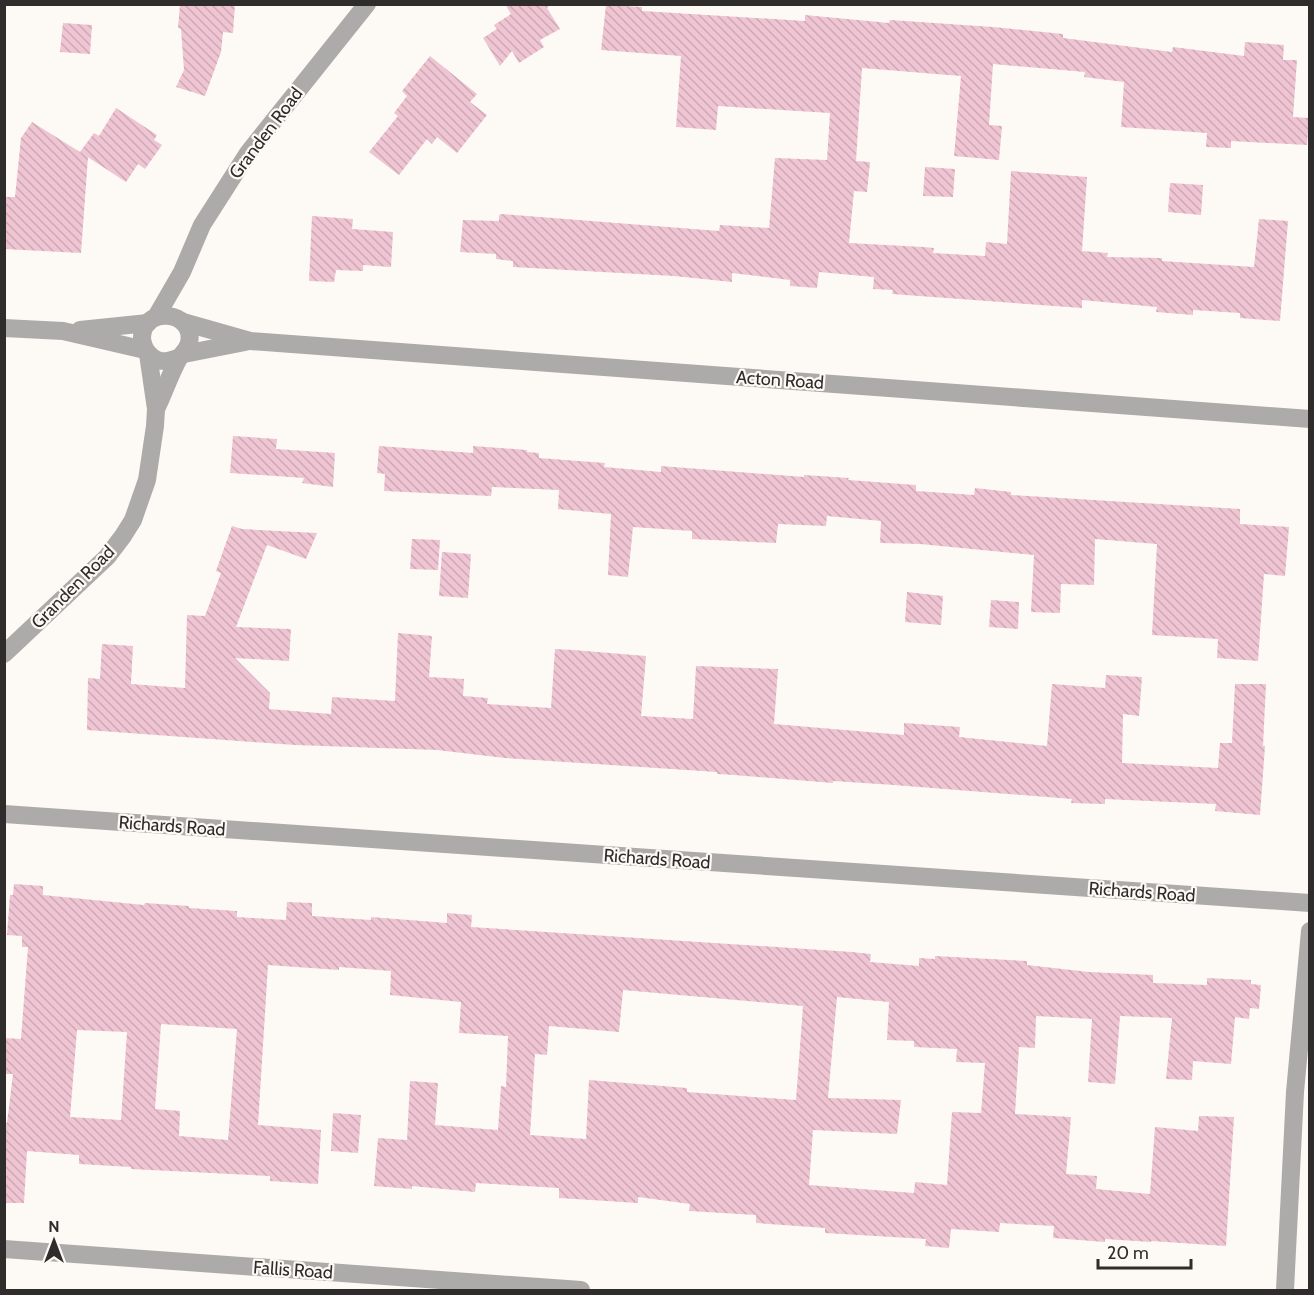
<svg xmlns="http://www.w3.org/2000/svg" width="1314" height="1295" viewBox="0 0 1314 1295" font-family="Cabin,sans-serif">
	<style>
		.building { fill: url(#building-back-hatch); fill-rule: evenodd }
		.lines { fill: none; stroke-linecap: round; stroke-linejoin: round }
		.street { stroke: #adaba9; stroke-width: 18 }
		.labels { text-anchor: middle; stroke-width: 4.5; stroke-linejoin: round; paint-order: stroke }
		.street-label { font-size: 18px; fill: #2e2d2b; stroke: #fdfaf5 }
	</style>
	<defs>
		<pattern id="building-back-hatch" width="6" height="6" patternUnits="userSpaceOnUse" patternTransform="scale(1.5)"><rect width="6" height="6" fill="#efc4d3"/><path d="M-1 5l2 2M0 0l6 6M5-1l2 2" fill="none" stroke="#cda9b5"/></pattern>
	</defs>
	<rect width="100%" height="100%" fill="#fdfaf5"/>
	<g class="building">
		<polygon points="180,4 235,4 233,33 223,32 221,52 205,96 176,87 184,70 181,29 178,28"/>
		<polygon points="505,4 550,4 547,8 560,29 540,40 544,47 519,63 512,51 500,66 483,38 497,29 494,25 511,14"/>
		<polygon points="606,5 642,7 642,11 805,21 805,15 889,23 890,20 993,27 1063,34 1063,38 1172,52 1173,47 1244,56 1245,42 1284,45 1283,60 1297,60 1293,117 1309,118 1307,145 1231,141 1231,148 1206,147 1207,133 1121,127 1124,82 1084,77 1085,72 993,64 989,125 1002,126 999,160 954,156 961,76 862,68 856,161 870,162 867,192 854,191 849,243 923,247 934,248 933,253 985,256 986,242 1007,244 1011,171 1087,177 1082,251 1108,253 1107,257 1162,258 1162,261 1254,267 1259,219 1288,221 1280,321 1240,318 1240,313 1193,310 1193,315 1156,312 1157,307 1082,300 1082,308 892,294 893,290 873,289 874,277 819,272 817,288 790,286 790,280 732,273 732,282 674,276 513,267 513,261 496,259 496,254 460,252 463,220 499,221 499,215 502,214 719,231 720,225 769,228 775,158 827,160 830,113 718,106 716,130 676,127 681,56 601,50"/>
		<polygon points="63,23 92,25 90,54 60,52"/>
		<polygon points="430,56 477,94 470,102 487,115 457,153 437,137 432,144 427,139 399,175 369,152 398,116 394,113 407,96 402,91"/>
		<polygon points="116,108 157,135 154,140 162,145 145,169 138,164 126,182 80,152 94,133 99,136"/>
		<polygon points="32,122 88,157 81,253 4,249 4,197 15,197 21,138"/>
		<polygon points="925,167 955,169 953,197 923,196"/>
		<polygon points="1170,183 1203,185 1201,215 1168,212"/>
		<polygon points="312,216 353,219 352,229 393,232 391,267 363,265 363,271 336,270 334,282 309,281"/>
		<polygon points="233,436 277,439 276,449 335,453 333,487 302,483 304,478 230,473"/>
		<polygon points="379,446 473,453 473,446 527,450 527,452 539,453 539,458 605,463 604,467 661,472 661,466 804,477 804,475 849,478 848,480 916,485 916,491 974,495 975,488 1011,492 1011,495 1240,509 1240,524 1289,527 1285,576 1264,574 1258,661 1217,658 1218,639 1152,635 1157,544 1095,539 1094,585 1061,584 1060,613 1031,612 1034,555 920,544 880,543 881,521 827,516 826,526 778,524 776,543 692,539 692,531 633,527 628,577 608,575 611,514 558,509 559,490 492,487 491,496 384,491 385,474 377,473"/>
		<polygon points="232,526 242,529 317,533 306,559 267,545 236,627 291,629 289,661 235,658 270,693 269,709 331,714 332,697 395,701 398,633 432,636 429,677 464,679 463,696 488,698 487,704 551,708 555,649 573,650 646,656 641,716 693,719 696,666 778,669 774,724 904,735 904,723 960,727 959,737 1047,746 1052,684 1105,688 1106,675 1142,677 1139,716 1123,714 1122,763 1218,768 1220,743 1232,743 1235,684 1266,684 1263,746 1265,746 1260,815 1215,811 1216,804 1105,799 1105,804 1071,803 1072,799 894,785 833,781 833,783 734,775 717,774 717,772 505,758 437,750 295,745 87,730 88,678 100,679 102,644 133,646 131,684 185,688 187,615 205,616 221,573 216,571"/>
		<polygon points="412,539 440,540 438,570 410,569"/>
		<polygon points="442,552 471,554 468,598 439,596"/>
		<polygon points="907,592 943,596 941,625 905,622"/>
		<polygon points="991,600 1019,602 1018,629 989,627"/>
		<path d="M14,884L43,886V895L144,905L145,903L189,906V908L237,911V917L286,920L287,902L312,903V916L371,920V917L447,923V913L472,915L471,927L852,952L871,954L870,962L919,966V958L935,959V956L1027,961V965L1089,972L1153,975V983L1207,985V978L1251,980V984L1261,985L1259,1009L1250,1008L1249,1019L1235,1017L1231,1064L1193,1061L1192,1080L1166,1079L1172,1018L1120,1016L1115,1084L1088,1082L1092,1019L1036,1016L1035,1048L1019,1047L1015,1114L1071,1117L1066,1174L1097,1176L1096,1189L1150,1194L1155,1127L1198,1131L1199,1116L1234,1117L1226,1246L1151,1241V1242L1105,1239V1242L1053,1238L1054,1226L1000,1223L999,1232L951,1229L949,1248L925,1246L926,1239L825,1233V1228L756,1223V1215L689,1211L690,1204L638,1197V1203L559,1198V1188L476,1183L475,1192L412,1186V1189L374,1186L378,1138L407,1140L410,1081L438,1083L435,1125L498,1130L501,1086L506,1087L508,1036L459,1033L461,1002L390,995L391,971L339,967V970L268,965L258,1125L321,1130L318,1184L270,1181V1176L131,1169V1167L79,1164V1155L27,1151L24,1203H4V1122L7,1123L13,1074H4V1038L21,1039L28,947H22V936L7,935L10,895H13ZM623,990L803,1006L796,1100L687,1092V1088L589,1080L586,1139L530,1135L535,1054L547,1055L549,1026L619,1032ZM837,997L889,1002L887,1040L914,1041V1047L957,1049L956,1062L985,1063L981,1113L952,1112L947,1185L915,1182L914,1193L809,1185L813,1130L897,1134L901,1100L828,1098ZM161,1024L237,1029L228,1140L179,1136L180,1111L155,1109ZM77,1030L127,1032L121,1120L70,1117Z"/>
		<polygon points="333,1113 361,1115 358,1153 331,1151"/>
	</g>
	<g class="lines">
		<g class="street">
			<polyline points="156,317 182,272 202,225 248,153 367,4"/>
			<polyline points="183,322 250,341 1310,419"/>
			<polyline points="4,328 63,331 145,350"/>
			<polyline points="80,330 148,323"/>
			<polyline points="184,354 245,342"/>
			<path d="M156,409C164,393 170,374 179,358C183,353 187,350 189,343C196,310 141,305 142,339C143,345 145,351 150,355C159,364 169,362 180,357"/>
			<polyline points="4,654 107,557 123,536 133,520 147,480 155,426 156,409 148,354"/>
			<polyline points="4,814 1310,903"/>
			<polyline points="4,1249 581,1290"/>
			<polyline points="1285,1290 1295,1092 1310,931"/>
		</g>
	</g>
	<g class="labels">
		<g class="street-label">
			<text transform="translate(266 133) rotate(-53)" y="6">Granden Road</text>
			<text transform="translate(780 380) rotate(4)" y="6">Acton Road</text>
			<text transform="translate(73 587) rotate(-45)" y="6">Granden Road</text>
			<text transform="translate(172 826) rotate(4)" y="6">Richards Road</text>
			<text transform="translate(657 859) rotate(4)" y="6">Richards Road</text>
			<text transform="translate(1142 892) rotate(4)" y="6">Richards Road</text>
			<text transform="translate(293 1270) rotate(4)" y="6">Fallis Road</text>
		</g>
	</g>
	<rect width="1314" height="1295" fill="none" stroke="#2e2d2b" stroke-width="12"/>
	<g transform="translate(54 1241)" stroke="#fdfaf5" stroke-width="4.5" paint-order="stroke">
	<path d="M0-4.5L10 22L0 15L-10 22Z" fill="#2e2d2b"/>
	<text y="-9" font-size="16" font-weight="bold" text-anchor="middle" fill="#2e2d2b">N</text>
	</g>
	<path d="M1098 1259v9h93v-9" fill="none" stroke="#2e2d2b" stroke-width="3"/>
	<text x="1107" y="1259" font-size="18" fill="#2e2d2b" stroke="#fdfaf5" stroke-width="4.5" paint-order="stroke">20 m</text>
</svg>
